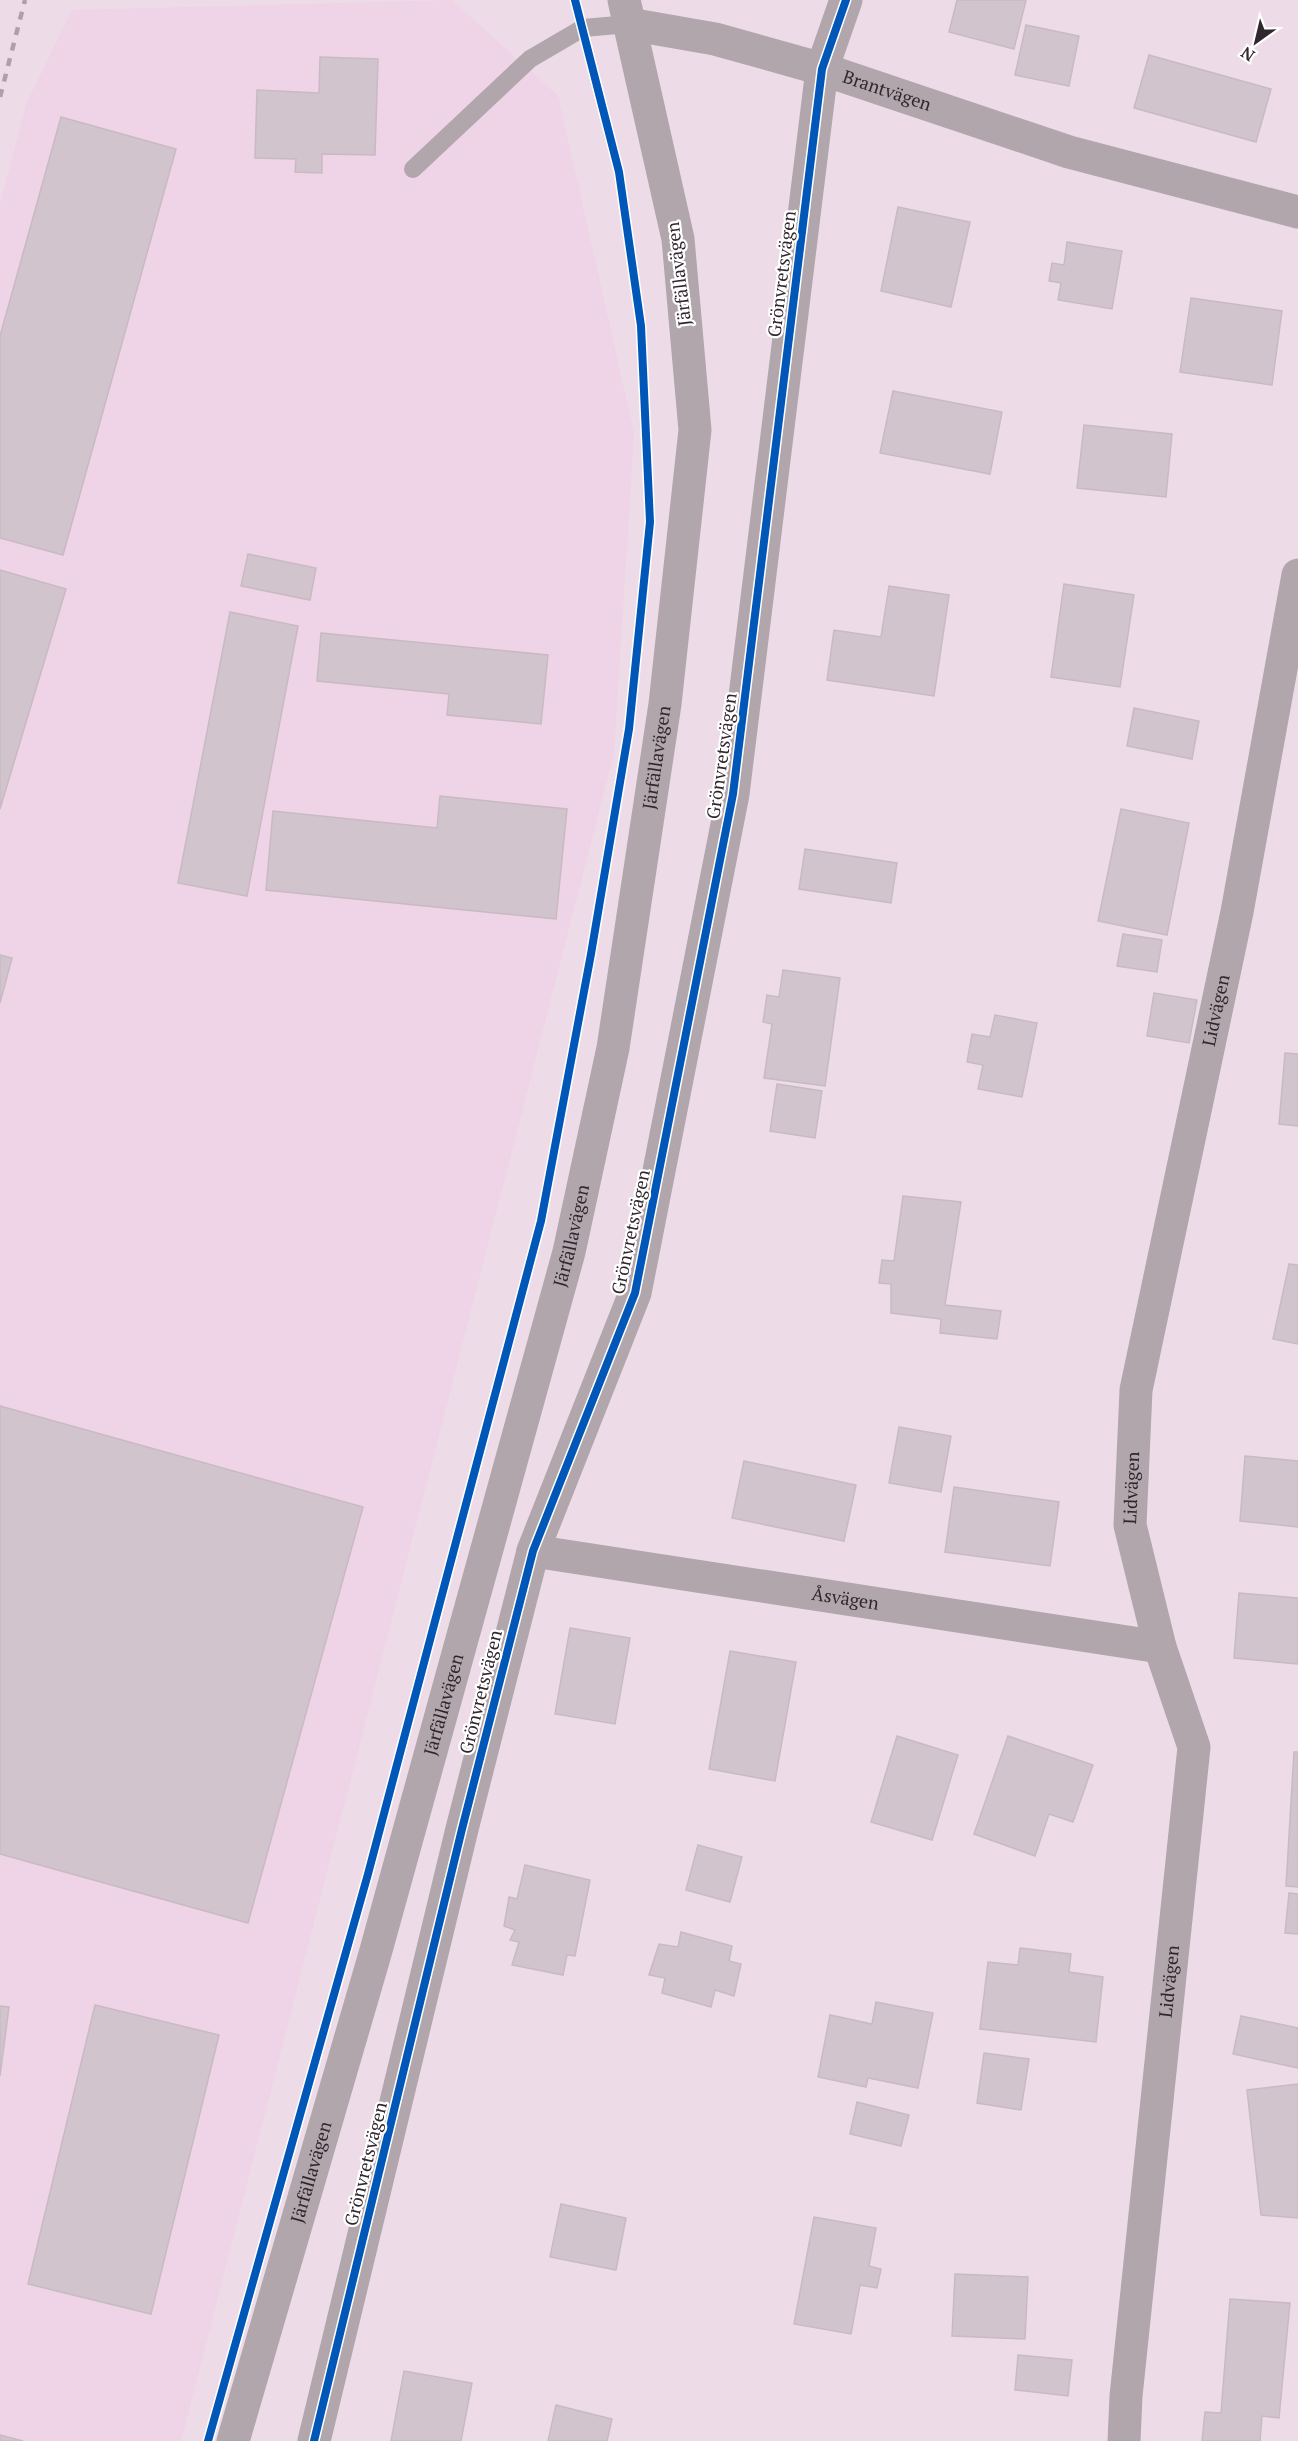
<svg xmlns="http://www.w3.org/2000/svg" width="1298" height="2441" viewBox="0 0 1298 2441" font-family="'PT Serif',serif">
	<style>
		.built { fill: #efd3e6 }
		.building { fill: #d1c4cd; stroke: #c8bac3; stroke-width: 1.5 }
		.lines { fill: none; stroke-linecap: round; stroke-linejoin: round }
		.service { stroke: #b1a6ac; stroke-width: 18 }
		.minor { stroke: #b1a6ac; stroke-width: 33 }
		.tertiary { stroke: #b1a6ac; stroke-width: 33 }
		.rail { stroke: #aca1a8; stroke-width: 4.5; stroke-dasharray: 8 8; stroke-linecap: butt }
		.cycleway-casing { stroke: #fff; stroke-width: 11 }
		.cycleway { stroke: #0057b8; stroke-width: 8 }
		.labels { text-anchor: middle; stroke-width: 4.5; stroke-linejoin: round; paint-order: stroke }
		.street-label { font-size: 18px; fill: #32262e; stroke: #fff }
	</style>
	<rect width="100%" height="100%" fill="#eddce7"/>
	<polygon class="built" points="452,0 558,96 634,433 614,753 181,2441 0,2441 0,204 27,102 72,10"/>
	<g class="building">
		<polygon points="957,0 1026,0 1014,49 949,32"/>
		<polygon points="1026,25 1079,36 1069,86 1015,75"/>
		<polygon points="1149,55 1271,89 1256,142 1134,108"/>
		<polygon points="320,57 378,59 375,155 322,154 322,173 295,172 296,159 255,158 257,90 319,93"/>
		<polygon points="61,117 176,149 63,555 0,538 0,336"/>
		<polygon points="898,207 970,222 951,307 881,291"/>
		<polygon points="1067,242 1122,251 1112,309 1058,300 1061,283 1049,281 1052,263 1064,265"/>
		<polygon points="1191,298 1282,311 1272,385 1180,372"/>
		<polygon points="893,391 1002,412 990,474 880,453"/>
		<polygon points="1084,425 1172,434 1166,497 1077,488"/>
		<polygon points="248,554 316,568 310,600 241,586"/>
		<polygon points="0,570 66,589 0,809"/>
		<polygon points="1064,584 1134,595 1120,687 1051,677"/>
		<polygon points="889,586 949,595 934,696 827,680 834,630 881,637"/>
		<polygon points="230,612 298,626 247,896 178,883"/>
		<polygon points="321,633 548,655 541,724 447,715 449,694 317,681"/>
		<polygon points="1134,708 1199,721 1192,759 1127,746"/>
		<polygon points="440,796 567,809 556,919 266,890 273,811 437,828"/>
		<polygon points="1121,809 1189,823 1167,935 1098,921"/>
		<polygon points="805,849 897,863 891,903 799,889"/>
		<polygon points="1123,934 1162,940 1157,972 1117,966"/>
		<polygon points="0,955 12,958 0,1003"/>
		<polygon points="783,970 840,978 825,1086 764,1078 772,1024 763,1022 767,995 779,997"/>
		<polygon points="1154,993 1197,1000 1189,1043 1147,1036"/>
		<polygon points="995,1015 1037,1023 1022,1097 978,1089 983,1065 967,1062 972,1034 990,1037"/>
		<polygon points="1285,1053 1298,1054 1298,1126 1279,1124"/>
		<polygon points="777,1084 822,1091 815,1138 770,1131"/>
		<polygon points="903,1196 961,1202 945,1305 1001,1311 997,1339 940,1333 941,1319 891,1313 891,1284 879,1283 882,1260 894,1261"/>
		<polygon points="1289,1264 1298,1265 1298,1344 1273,1339"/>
		<polygon points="0,1406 363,1507 248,1923 0,1854"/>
		<polygon points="899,1427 951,1436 941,1492 889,1483"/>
		<polygon points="1245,1456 1298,1461 1298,1527 1240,1521"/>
		<polygon points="744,1461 856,1485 844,1541 732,1518"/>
		<polygon points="954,1487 1059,1502 1050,1566 945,1552"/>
		<polygon points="1239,1593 1298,1598 1298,1664 1234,1658"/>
		<polygon points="570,1628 630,1638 615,1724 555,1714"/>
		<polygon points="730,1651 796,1662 775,1781 709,1769"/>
		<polygon points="897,1736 958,1755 932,1840 871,1822"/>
		<polygon points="1008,1736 1093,1765 1073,1822 1049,1814 1035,1856 974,1834"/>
		<polygon points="1294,1752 1298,1752 1298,1887 1286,1886"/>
		<polygon points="698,1845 742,1857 730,1902 686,1890"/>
		<polygon points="525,1865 590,1880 575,1956 567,1955 563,1975 512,1965 519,1942 510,1940 515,1930 504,1926 509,1897 517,1899"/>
		<polygon points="1289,1893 1298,1894 1298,1934 1285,1933"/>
		<polygon points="681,1932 732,1946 729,1961 741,1964 734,1996 715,1990 711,2007 662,1993 665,1978 649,1975 659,1944 678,1947"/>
		<polygon points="1020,1948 1071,1954 1069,1972 1103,1977 1096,2042 980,2029 988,1962 1018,1965"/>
		<polygon points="876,2002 933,2013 918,2088 868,2078 866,2087 818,2077 830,2015 872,2024"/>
		<polygon points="95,2005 219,2035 151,2314 28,2284"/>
		<polygon points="0,2006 9,2007 0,2076"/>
		<polygon points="1241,2016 1298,2028 1298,2068 1233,2054"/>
		<polygon points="984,2053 1029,2059 1021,2110 977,2103"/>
		<polygon points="1298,2084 1298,2218 1261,2215 1247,2090"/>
		<polygon points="857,2102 909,2115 901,2146 850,2134"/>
		<polygon points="561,2204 626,2218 616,2270 550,2257"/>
		<polygon points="814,2217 876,2228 869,2266 881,2269 877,2288 860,2285 851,2334 794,2324"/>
		<polygon points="955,2274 1028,2277 1025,2339 952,2336"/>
		<polygon points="1230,2299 1290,2303 1279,2418 1262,2416 1260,2441 1202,2441 1205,2412 1221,2413"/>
		<polygon points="1018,2355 1072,2360 1068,2396 1015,2390"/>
		<polygon points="404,2371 472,2383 461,2441 391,2441"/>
		<polygon points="556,2405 612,2419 607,2441 548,2441"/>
		<polygon points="0,2435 23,2441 0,2441"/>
	</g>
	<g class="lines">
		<polyline class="service" points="413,169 530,59 583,28 629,24"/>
		<g class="minor">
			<path id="s1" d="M629,24L715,39L822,69L1069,152L1298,212"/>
			<path id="s2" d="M533,1551L1160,1647"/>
			<polyline points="314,2441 462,1829 533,1551 635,1293 733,794 822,69 846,0"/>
			<path id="s3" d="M1124,2441L1126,2396L1194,1747L1160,1647L1130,1525L1136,1390L1237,912L1298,575"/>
		</g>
		<path class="tertiary" id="s4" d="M233,2441L375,1954L569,1252L613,1048L665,704L695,430L678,239L624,0"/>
		<polyline class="rail" points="0,97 25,0"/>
		<defs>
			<g id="cycleway">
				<polyline points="208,2441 368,1874 541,1221 591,954 629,729 650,522 641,326 619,172 575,0"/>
				<polyline points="314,2441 462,1829 533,1551 635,1293 733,794 822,69 846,0"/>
			</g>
		</defs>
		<use href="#cycleway" class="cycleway-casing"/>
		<use href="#cycleway" class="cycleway"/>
	</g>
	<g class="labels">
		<g class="street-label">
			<text dy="6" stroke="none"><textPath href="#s1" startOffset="267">Brantvägen</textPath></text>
			<text transform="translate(679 274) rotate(-97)" y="6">Järfällavägen</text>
			<text transform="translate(782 274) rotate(-83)" y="6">Grönvretsvägen</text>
			<text transform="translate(722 756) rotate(-82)" y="6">Grönvretsvägen</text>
			<text dy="6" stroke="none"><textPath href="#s4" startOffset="1738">Järfällavägen</textPath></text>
			<text dy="6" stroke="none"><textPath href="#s3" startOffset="1452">Lidvägen</textPath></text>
			<text transform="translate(631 1232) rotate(-78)" y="6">Grönvretsvägen</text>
			<text dy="6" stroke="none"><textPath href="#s4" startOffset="1252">Järfällavägen</textPath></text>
			<text dy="6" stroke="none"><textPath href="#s3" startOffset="966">Lidvägen</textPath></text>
			<text dy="6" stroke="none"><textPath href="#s2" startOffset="316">Åsvägen</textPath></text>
			<text transform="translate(481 1692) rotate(-76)" y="6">Grönvretsvägen</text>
			<text dy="6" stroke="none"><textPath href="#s4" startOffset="766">Järfällavägen</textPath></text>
			<text dy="6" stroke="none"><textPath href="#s3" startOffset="462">Lidvägen</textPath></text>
			<text transform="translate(366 2164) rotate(-76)" y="6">Grönvretsvägen</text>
			<text dy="6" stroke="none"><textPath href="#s4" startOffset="280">Järfällavägen</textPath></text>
		</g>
	</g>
	<g transform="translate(1256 42) rotate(214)" stroke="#ffffff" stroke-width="4.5" paint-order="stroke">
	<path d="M0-4.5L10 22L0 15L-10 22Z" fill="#32262e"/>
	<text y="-9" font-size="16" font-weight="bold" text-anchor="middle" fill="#32262e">N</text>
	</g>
</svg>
